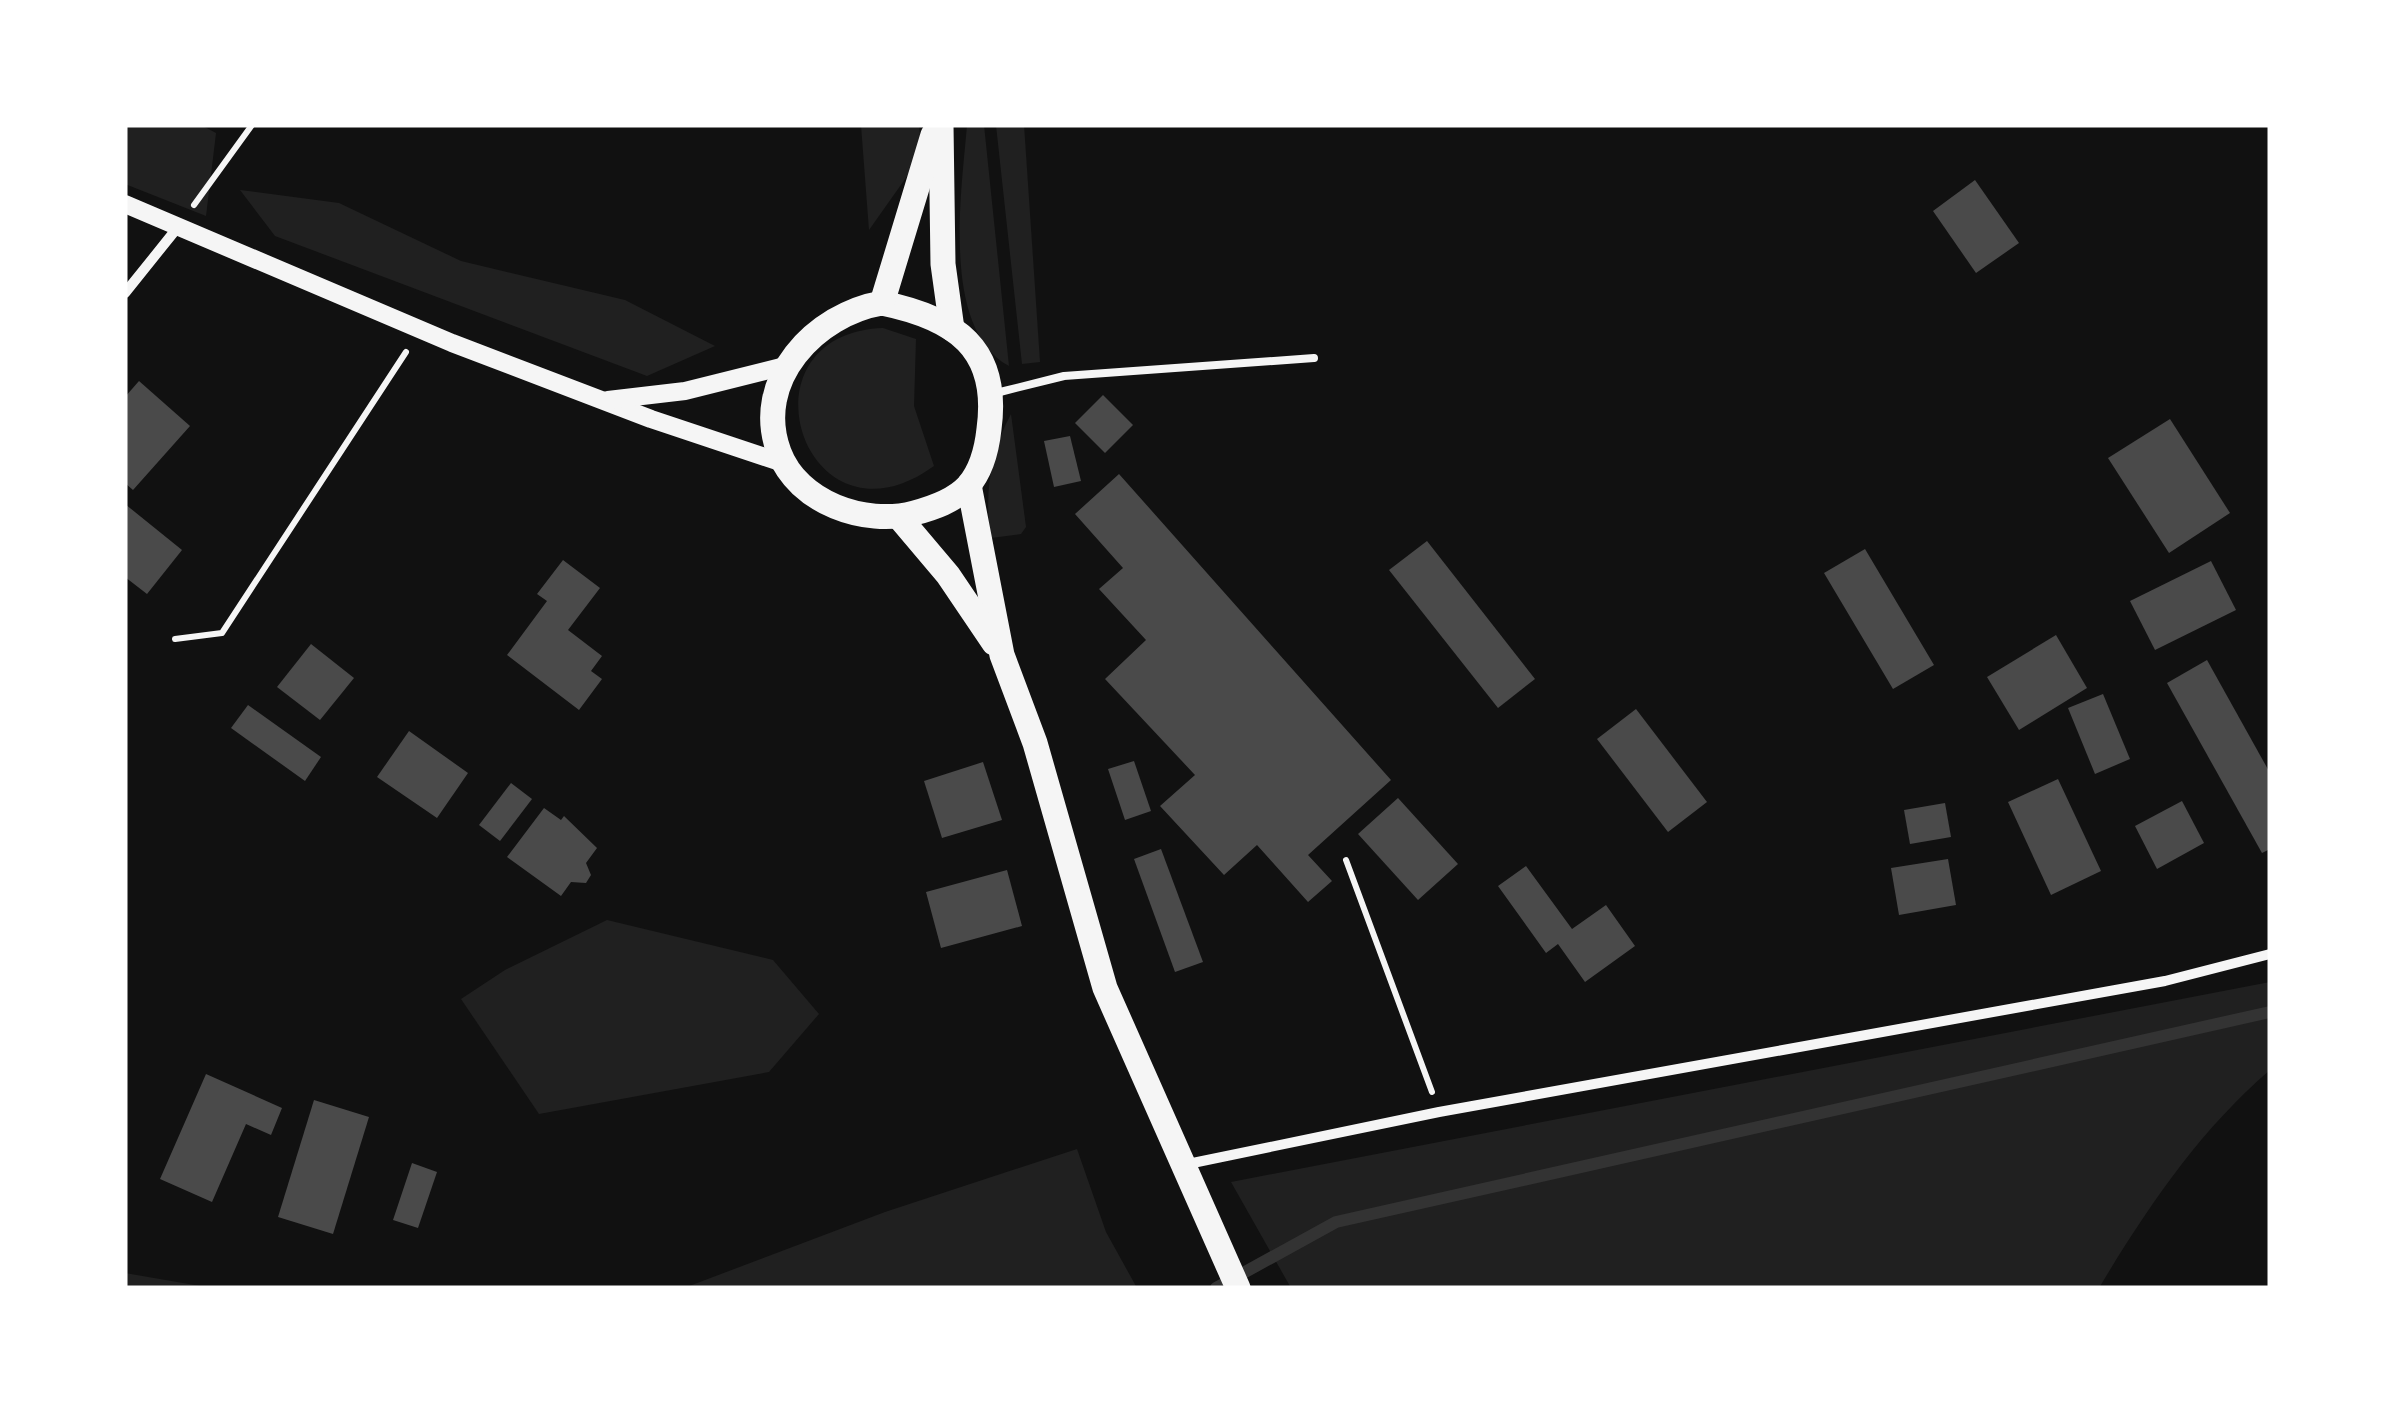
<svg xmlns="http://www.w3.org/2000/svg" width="2395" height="1413" viewBox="0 0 2395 1413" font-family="Manrope,sans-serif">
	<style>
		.green { fill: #202020 }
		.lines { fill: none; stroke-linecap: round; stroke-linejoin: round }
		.stream { stroke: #333; stroke-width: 12 }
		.building { fill: #4a4a4a }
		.path { stroke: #f5f5f5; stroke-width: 6 }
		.service { stroke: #f5f5f5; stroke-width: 8 }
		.minor { stroke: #f5f5f5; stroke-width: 10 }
		.tertiary { stroke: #f5f5f5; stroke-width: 18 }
		.primary { stroke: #f5f5f5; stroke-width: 25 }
	</style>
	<rect width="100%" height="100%" fill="#111"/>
	<g class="green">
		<polygon points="125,125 201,125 216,133 206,216 125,184"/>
		<polygon points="861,125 919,125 922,155 869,230"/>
		<path d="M967,125H984L1009,366C940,329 962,189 967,125Z"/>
		<polygon points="996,125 1024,125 1040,362 1022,364"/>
		<polygon points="240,190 339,203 461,261 625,300 715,346 647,376 275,236"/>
		<path d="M883,328L916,339L914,406L934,466C804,560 732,334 883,328Z"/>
		<path d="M1011,414L1026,527L1021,534L991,538C984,496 990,452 1011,414Z"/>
		<polygon points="607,920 773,960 819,1014 769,1072 539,1114 461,999 505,970"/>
		<path d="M2270,982V1070C2199,1131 2147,1208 2099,1288H1291L1231,1182Z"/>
		<polygon points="1077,1149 1106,1232 1137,1288 684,1288 885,1212"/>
		<polygon points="125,1273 212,1288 125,1288"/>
	</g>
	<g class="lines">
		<polyline class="stream" points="1216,1288 1336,1222 2270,1012"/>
	</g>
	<g class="building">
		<polygon points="1975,180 2019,243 1976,273 1933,211"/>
		<polygon points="139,381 190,426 133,490 125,483 125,397"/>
		<polygon points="1103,395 1133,425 1105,453 1075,423"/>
		<polygon points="2170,419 2230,513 2169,553 2108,458"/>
		<polygon points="1070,436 1081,481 1054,487 1044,441"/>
		<polygon points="1119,474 1391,780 1308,855 1332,881 1308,902 1257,845 1224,875 1160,806 1195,775 1105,679 1146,640 1099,589 1123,568 1075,514"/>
		<polygon points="125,504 182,550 147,594 125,577"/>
		<polygon points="1427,541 1535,679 1498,708 1389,570"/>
		<polygon points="1865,549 1934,665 1893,689 1824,573"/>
		<polygon points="563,560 600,588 568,630 602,656 591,671 602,679 579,710 507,655 547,601 537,594"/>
		<polygon points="2211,561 2236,610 2155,650 2130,601"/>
		<polygon points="2056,635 2087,688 2019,730 1987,677"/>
		<polygon points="311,644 354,678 320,720 277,687"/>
		<polygon points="2207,660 2270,773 2270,849 2262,853 2167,683"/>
		<polygon points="2103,694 2130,759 2095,774 2068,708"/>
		<polygon points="248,705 321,757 305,781 231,728"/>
		<polygon points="1636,709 1707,802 1668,832 1597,739"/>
		<polygon points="409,731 468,773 437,818 377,777"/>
		<polygon points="1134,761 1151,811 1125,820 1108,769"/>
		<polygon points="983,762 1002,820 942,838 924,781"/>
		<polygon points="2058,779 2101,871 2051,895 2008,802"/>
		<polygon points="511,783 532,799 500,841 479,825"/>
		<polygon points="1398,798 1458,864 1418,900 1358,834"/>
		<polygon points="2182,801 2204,843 2157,869 2135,826"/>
		<polygon points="1945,803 1951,837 1910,844 1904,810"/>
		<polygon points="544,808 561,820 564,816 597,848 586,863 591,875 586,883 571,882 561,896 507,857"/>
		<polygon points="1161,849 1203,962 1175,972 1134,859"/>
		<polygon points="1948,859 1956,905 1899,915 1891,868"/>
		<polygon points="1526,866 1572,929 1606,905 1635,946 1585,982 1558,944 1546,953 1498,886"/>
		<polygon points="1007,870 1022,926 941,948 926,892"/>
		<polygon points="206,1074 282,1108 271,1135 246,1124 212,1202 160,1179"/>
		<polygon points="314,1100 369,1117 333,1234 278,1217"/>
		<polygon points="412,1163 437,1172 418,1228 393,1220"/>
	</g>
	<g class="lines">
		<g class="path">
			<polyline points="194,205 252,125"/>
			<polyline points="175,639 222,633 406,352"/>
			<polyline points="1346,860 1432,1092"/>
		</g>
		<polyline class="service" points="996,393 1064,376 1314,358"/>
		<g class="minor">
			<polyline points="125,293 178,227"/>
			<polyline points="1183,1165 1439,1112 2165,981 2270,954"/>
		</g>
		<g class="tertiary">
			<polyline points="125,204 452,343 651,419 786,464"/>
			<polyline points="608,400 685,391 789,365"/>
		</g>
		<g class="primary">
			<polyline points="941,125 943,264 952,329"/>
			<path d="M882,303C955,318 1000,348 989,429C987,448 981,471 968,486C954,501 933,508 914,513C865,526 798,503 779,452C752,380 816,314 882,303Z"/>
			<polyline points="882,303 933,135"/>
			<polyline points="969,485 1002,655 1035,743 1105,988 1238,1288"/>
			<polyline points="899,517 948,575 994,643"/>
		</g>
	</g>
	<rect width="2395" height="1413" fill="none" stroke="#ffffff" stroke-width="255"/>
</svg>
